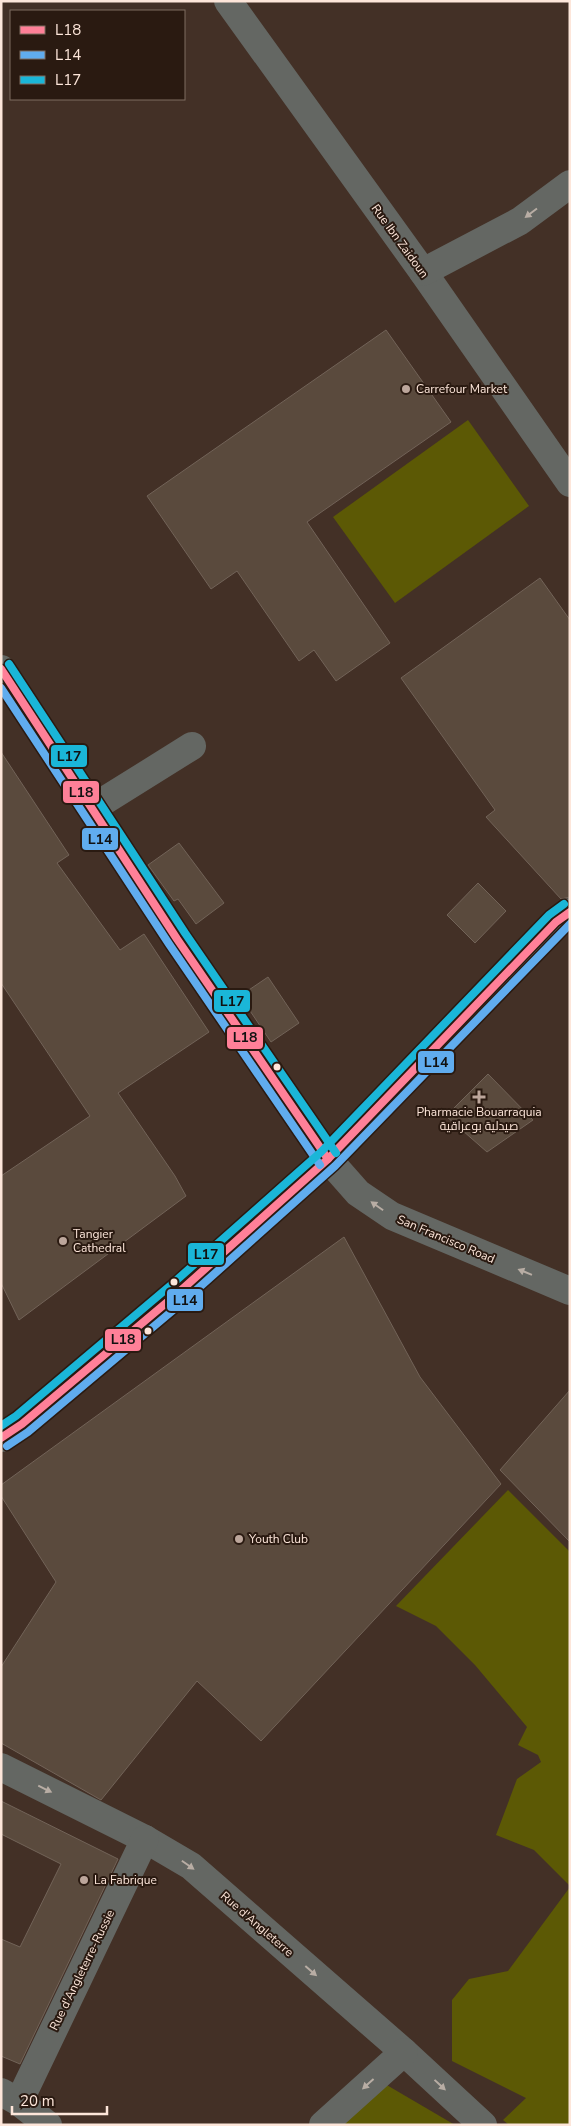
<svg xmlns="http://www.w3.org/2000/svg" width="571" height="2126" viewBox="0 0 571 2126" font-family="'Nunito Sans',Cairo,sans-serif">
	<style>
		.green { fill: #5c5905 }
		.building { fill: #5a4a3d; stroke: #726358 }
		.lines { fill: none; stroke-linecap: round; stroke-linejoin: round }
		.minor { stroke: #646763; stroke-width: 28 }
		.bus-1-casing { stroke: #2a1a11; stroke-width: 11 }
		.bus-2-casing { stroke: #2a1a11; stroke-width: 11 }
		.bus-3-casing { stroke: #2a1a11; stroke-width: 11 }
		.bus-1 { stroke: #ff8098; stroke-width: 8 }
		.bus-2 { stroke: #60acee; stroke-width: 8 }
		.bus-3 { stroke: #1ab6d8; stroke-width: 8 }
		.oneway { fill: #b8ada4 }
		.poi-dot { fill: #bca69b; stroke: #2a1a11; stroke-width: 2 }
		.bus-dot { fill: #fde6da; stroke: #2a1a11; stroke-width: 2 }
		.labels { text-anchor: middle; stroke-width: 4; stroke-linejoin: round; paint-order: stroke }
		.street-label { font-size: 12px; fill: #fde6da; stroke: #2a1a11 }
		.poi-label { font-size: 12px; fill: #fde6da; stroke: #2a1a11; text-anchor: start }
		.line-badge { stroke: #2a1a11; stroke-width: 2 }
		.pale-badge-label { font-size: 14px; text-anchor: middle; font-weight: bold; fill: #111 }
	</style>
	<rect width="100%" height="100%" fill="#433026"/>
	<g class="green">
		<polygon points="468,420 529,506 395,603 333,517"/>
		<polygon points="508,1490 570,1552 570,1886 534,1850 496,1835 517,1779 541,1762 538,1755 518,1745 527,1727 475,1665 436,1626 396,1606"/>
		<polygon points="570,1887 570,2125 509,2125 503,2120 526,2098 452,2061 452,2000 469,1979 508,1971"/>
		<polygon points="385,2084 455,2125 341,2125"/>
	</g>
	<g class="building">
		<polygon points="386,330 451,422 307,522 390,643 336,681 314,650 299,661 237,571 211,589 147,496"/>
		<polygon points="540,578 570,620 570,897 561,899 486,817 495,810 401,678"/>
		<polygon points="1,752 69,855 57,863 120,950 144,934 209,1032 118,1093 175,1176 186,1196 19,1320 1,1283 1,1176 90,1116 1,983"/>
		<polygon points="179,843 224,903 196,924 178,899 174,901 148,865"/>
		<polygon points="478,883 506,911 475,943 447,915"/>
		<polygon points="268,977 299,1023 271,1042 240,996"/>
		<polygon points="488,1074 533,1120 487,1152 446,1116"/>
		<polygon points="344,1237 420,1377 501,1484 261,1741 197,1681 101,1800 1,1743 1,1667 56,1582 1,1496 1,1485"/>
		<polygon points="570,1390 570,1542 500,1470"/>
		<polygon points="1,1801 118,1859 20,2064 1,2056 1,1939 20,1947 61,1864 1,1834"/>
	</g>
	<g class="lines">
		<g class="minor">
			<polyline points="228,1 423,272 570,483"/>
			<polyline points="423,272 520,221 570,184"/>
			<polyline points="1,669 177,939 328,1159 358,1193 392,1216 570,1291"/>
			<polyline points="91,809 192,746"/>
			<polyline points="1,1438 22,1424 178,1293 328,1159 556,922 570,912"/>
			<polyline points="1,1767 145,1839 191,1866 404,2052 483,2125"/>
			<polyline points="1,2092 19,2102 48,2125"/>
			<polyline points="19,2102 145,1839"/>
			<polyline points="323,2125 404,2052"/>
		</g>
		<defs>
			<g id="bus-1">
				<polyline points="1,669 177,939 328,1159"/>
				<polyline points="1,1438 22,1424 178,1293 328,1159 556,922 570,912"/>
			</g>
			<g id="bus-2">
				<polyline points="1,688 169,944 320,1165"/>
				<polyline points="7,1446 28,1432 184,1301 335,1166 570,924"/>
			</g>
			<g id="bus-3">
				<polyline points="9,664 185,933 336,1153"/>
				<polyline points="1,1426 16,1416 171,1285 321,1152 549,915 564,904"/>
			</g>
		</defs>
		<use href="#bus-1" class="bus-1-casing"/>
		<use href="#bus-2" class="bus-2-casing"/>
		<use href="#bus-3" class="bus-3-casing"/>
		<use href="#bus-1" class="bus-1"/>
		<use href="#bus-2" class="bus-2"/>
		<use href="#bus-3" class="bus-3"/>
	</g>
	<defs><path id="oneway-solid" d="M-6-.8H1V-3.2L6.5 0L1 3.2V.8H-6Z" transform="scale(1.25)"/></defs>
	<g class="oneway">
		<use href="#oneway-solid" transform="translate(531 213) rotate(143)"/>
		<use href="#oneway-solid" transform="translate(377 1206) rotate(-145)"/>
		<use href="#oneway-solid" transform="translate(525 1272) rotate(-158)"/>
		<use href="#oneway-solid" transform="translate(45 1789) rotate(26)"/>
		<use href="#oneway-solid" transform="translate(188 1865) rotate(35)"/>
		<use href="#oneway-solid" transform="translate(311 1971) rotate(41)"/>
		<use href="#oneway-solid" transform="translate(368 2084) rotate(138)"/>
		<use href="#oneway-solid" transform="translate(440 2085) rotate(43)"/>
	</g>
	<g class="poi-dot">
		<circle cx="406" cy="389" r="5"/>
		<path d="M476.5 1089.5h5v5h5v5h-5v5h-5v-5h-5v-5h5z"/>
		<circle cx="63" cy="1241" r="5"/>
		<circle cx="239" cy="1539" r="5"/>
		<circle cx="84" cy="1880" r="5"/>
	</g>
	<g class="bus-dot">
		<circle cx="277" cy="1067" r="4.5"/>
		<circle cx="174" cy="1282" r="4.5"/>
		<circle cx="148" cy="1331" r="4.5"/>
	</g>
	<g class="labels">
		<g class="street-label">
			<text transform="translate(400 241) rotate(54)" y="4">Rue Ibn Zaidoun</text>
			<text transform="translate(446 1239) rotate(23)" y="4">San Francisco Road</text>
			<text transform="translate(257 1924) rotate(41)" y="4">Rue d'Angleterre</text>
			<text transform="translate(82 1970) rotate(-64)" y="4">Rue d'Angleterre-Russie</text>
		</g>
		<g class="poi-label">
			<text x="416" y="393">Carrefour Market</text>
			<text x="479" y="1116" text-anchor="middle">Pharmacie Bouarraquia<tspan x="479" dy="14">صيدلية بوعراقية</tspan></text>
			<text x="73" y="1238">Tangier<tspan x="73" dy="14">Cathedral</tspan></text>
			<text x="249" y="1543">Youth Club</text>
			<text x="94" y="1884">La Fabrique</text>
		</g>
	</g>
	<g class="line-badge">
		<rect x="50" y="744" width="38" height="24" rx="5" fill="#1ab6d8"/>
		<rect x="62" y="780" width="38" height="24" rx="5" fill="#ff8098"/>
		<rect x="81" y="827" width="38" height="24" rx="5" fill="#60acee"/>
		<rect x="213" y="989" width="38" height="24" rx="5" fill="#1ab6d8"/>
		<rect x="226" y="1026" width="38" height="24" rx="5" fill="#ff8098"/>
		<rect x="417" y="1050" width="38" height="24" rx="5" fill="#60acee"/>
		<rect x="187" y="1242" width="38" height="24" rx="5" fill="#1ab6d8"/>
		<rect x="166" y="1288" width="38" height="24" rx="5" fill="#60acee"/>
		<rect x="104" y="1328" width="38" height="24" rx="5" fill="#ff8098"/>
	</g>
	<g class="pale-badge-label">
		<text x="69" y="761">L17</text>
		<text x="81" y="797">L18</text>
		<text x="100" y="844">L14</text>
		<text x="232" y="1006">L17</text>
		<text x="245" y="1042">L18</text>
		<text x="436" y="1067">L14</text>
		<text x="206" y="1259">L17</text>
		<text x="185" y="1305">L14</text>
		<text x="123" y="1344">L18</text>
	</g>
	<rect width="571" height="2126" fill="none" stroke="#fde6da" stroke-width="5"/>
	<rect x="10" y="10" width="175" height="90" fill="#2a1a11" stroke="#7e6c61"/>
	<rect x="20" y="26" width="25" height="8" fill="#ff8098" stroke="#7e6c61"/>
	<text x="55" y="35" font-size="15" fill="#fde6da">L18</text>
	<rect x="20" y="51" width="25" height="8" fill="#60acee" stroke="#7e6c61"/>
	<text x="55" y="60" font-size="15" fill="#fde6da">L14</text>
	<rect x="20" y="76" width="25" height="8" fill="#1ab6d8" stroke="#7e6c61"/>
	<text x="55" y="85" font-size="15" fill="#fde6da">L17</text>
	<path d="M12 2106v8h95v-8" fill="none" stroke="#fde6da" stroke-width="2.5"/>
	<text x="20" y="2106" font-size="15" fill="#fde6da" stroke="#2a1a11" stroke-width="4" paint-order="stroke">20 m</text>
</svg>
